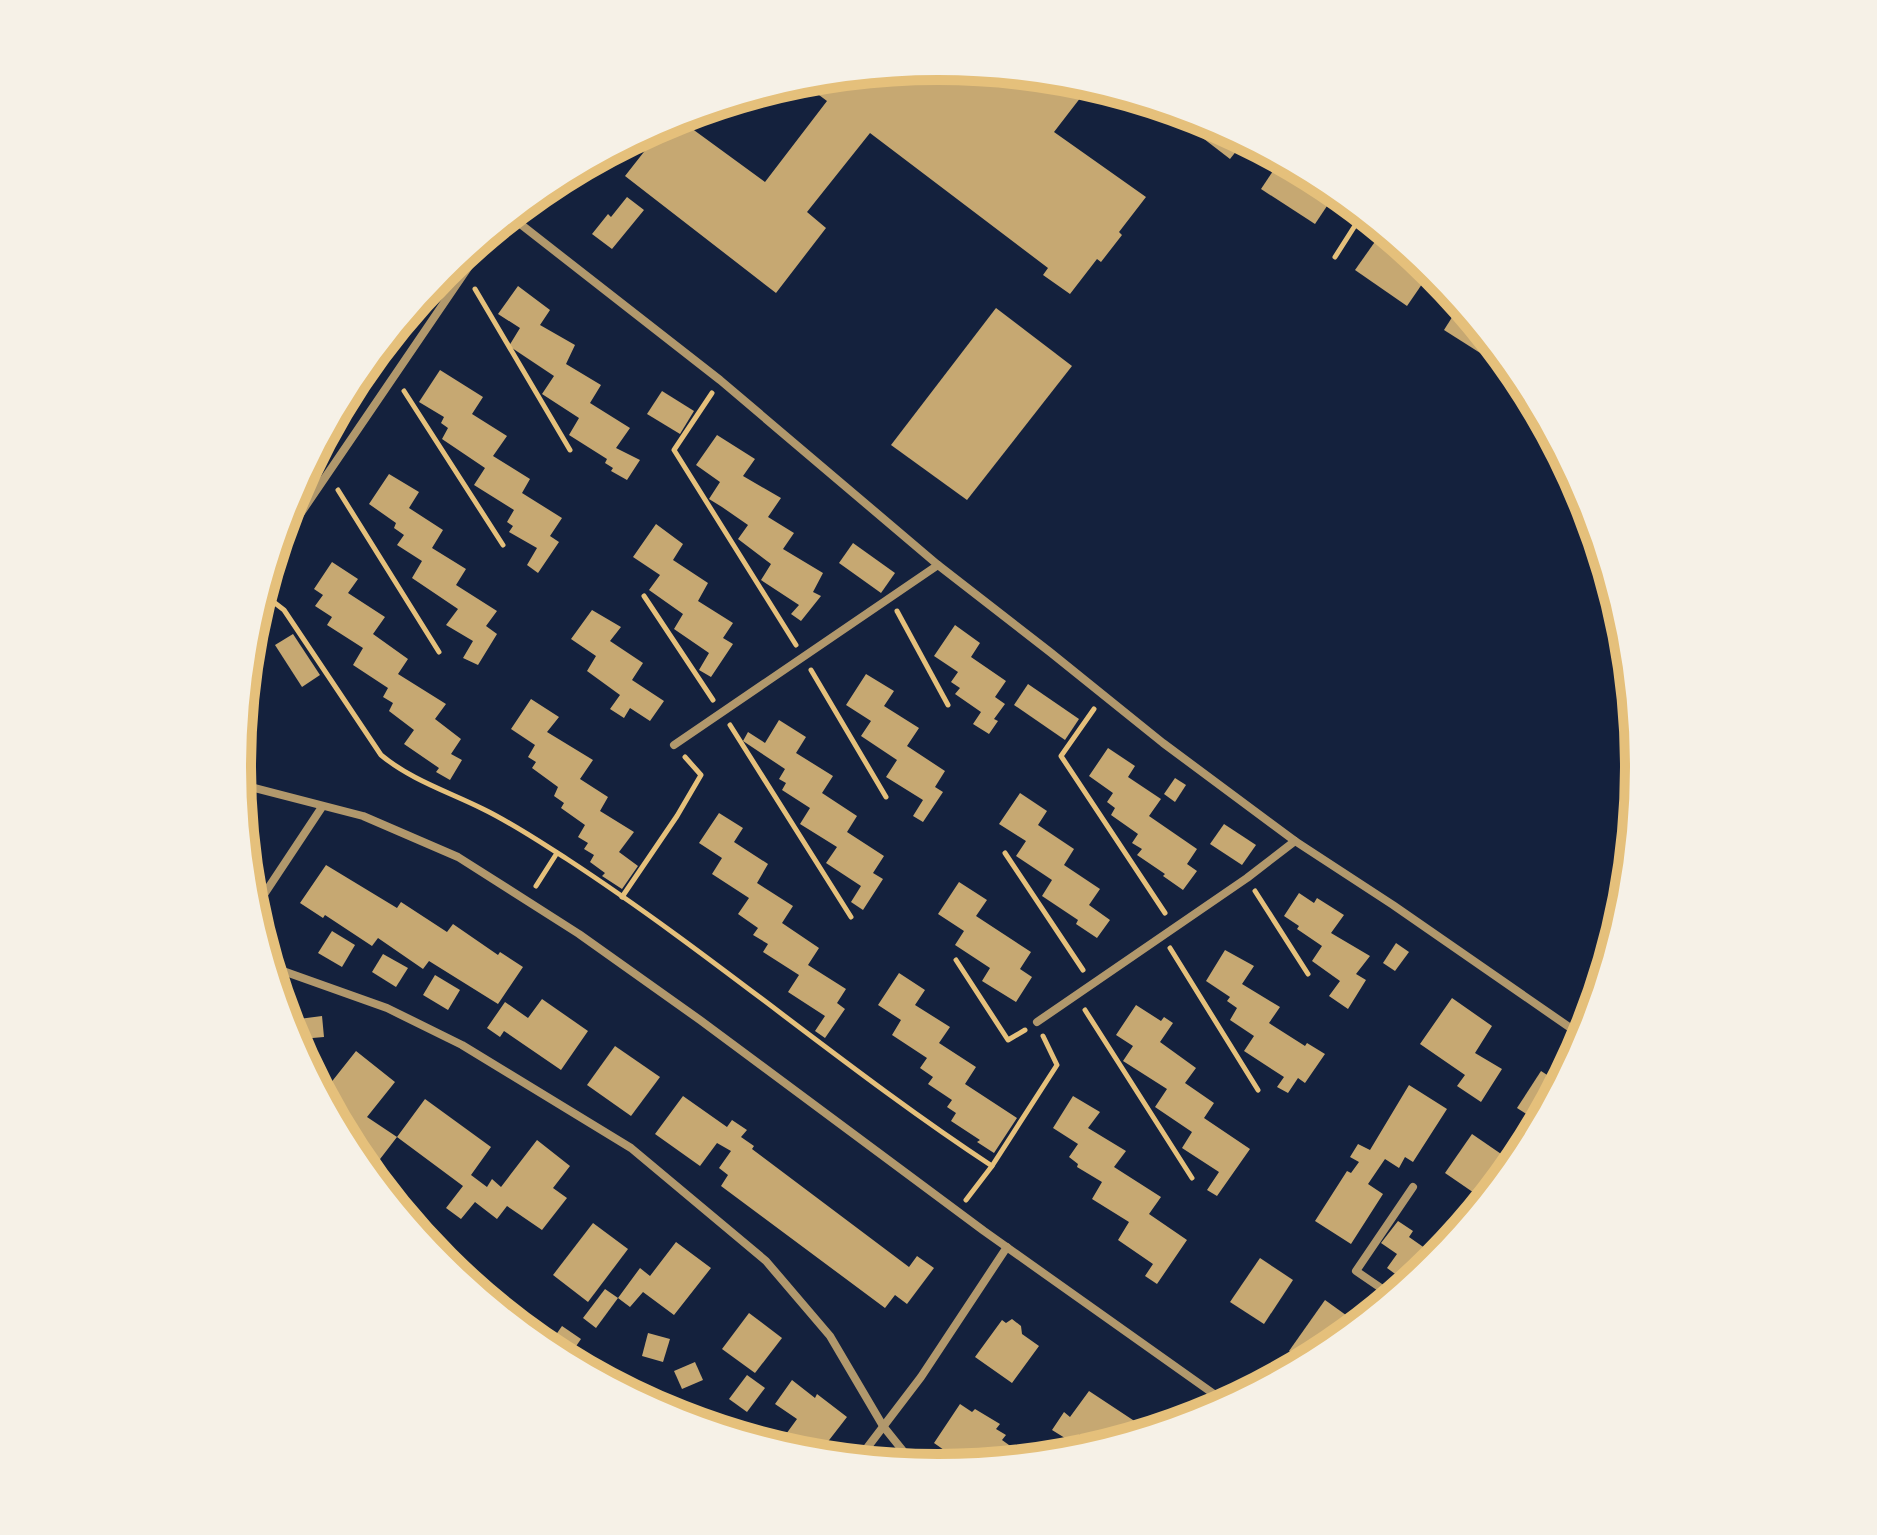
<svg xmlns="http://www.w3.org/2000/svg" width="1877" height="1535" viewBox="0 0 1877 1535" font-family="Roboto,sans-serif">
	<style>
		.building { fill: #c6a872 }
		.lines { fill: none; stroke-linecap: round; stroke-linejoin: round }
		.path { stroke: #e5c07b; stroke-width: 5 }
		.minor { stroke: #b1986c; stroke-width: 8 }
		.rim { fill: none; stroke: #e5c07b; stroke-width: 10 }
	</style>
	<rect width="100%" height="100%" fill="#14213d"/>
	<g class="building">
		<polygon points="939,66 1076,80 1091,84 1054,132 1146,197 1119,232 1122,235 1101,262 1097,259 1070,294 1043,275 1048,268 870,133 807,212 826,228 776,293 625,176 669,120 676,117 765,182 827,101 799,80"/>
		<polygon points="1160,105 1207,120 1245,140 1230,159"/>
		<polygon points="1281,159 1329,184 1337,191 1315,224 1261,189"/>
		<polygon points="627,197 644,210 612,249 592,234 608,214 611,217"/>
		<polygon points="1379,236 1431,271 1407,306 1355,270"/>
		<polygon points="518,286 550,310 540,325 575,345 566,364 601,385 590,403 630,428 616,448 640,460 627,480 611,471 613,468 605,463 607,459 569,435 579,418 542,394 554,376 509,346 520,328 498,314"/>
		<polygon points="1461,303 1502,354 1496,363 1444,330"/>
		<polygon points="996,308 1072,366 967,500 891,445"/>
		<polygon points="440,370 483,397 472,414 507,436 493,456 530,479 522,493 562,518 550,536 559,542 538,573 527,565 537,548 509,532 513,526 507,522 514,510 474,485 485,468 442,439 448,428 441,423 444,417 419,402"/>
		<polygon points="662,391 694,411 680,434 647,414"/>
		<polygon points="717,435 755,459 743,476 781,498 768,517 794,533 783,549 823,573 813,592 821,596 801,621 791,614 799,605 761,580 771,564 738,539 748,525 722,507 709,499 720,482 696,465"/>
		<polygon points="389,474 419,492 409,508 443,530 432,548 466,569 456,585 497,611 486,626 497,634 478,665 463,658 473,641 446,625 458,609 412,578 422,561 397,545 404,535 394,528 396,523 369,504"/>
		<polygon points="656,524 683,544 673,560 708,583 698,601 733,623 723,638 733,644 711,677 699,670 709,653 674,629 683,614 649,590 660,575 633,557"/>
		<polygon points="853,543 895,573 881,593 839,563"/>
		<polygon points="332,562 358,579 348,593 385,617 373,634 408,659 398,674 446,704 435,719 461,739 451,754 462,760 450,780 436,772 439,768 404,744 414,730 389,711 393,703 383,697 388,688 353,665 363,648 327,625 332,617 315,606 323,595 314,589"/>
		<polygon points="592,610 621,627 610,641 643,663 632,680 664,701 650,721 630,708 624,718 610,709 620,695 587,671 596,656 571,639"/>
		<polygon points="955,625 980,643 971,657 1006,681 995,697 1005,704 994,719 998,721 989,734 973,724 981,712 955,694 960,688 951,682 958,672 934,656"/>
		<polygon points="293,634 320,675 302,687 275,645"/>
		<polygon points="866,674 894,691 884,706 919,728 907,746 945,771 935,787 943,792 923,822 913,816 923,800 886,777 897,760 861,736 871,721 846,705"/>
		<polygon points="1028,684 1079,719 1065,740 1014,705"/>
		<polygon points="531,699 559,717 547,732 593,760 580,779 608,797 600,811 634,832 619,852 638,866 622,889 602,876 605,873 590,862 594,855 584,849 588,843 578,837 585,825 561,808 564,803 554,796 558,787 532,768 536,762 528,757 535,745 511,729"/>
		<polygon points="779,720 806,737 796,753 833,776 822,793 857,816 847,832 884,856 873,873 883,879 863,910 851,902 861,886 826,863 837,847 800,824 810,808 782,790 786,783 779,779 785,769 743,741 748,732 765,743"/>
		<polygon points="1108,748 1135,766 1128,777 1161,799 1149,816 1197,849 1187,864 1197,871 1183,890 1163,876 1165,874 1137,855 1142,849 1132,843 1138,834 1111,815 1115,808 1107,802 1113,793 1089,776"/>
		<polygon points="1175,778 1186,785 1175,802 1164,794"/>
		<polygon points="1020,793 1047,811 1038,825 1074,849 1064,865 1100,889 1089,905 1110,920 1097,938 1076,924 1078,920 1042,896 1052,880 1016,856 1026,841 999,824"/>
		<polygon points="719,813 743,828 734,842 768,864 757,883 793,906 782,923 819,948 808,965 846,989 837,1003 845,1009 825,1038 815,1031 825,1016 788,992 799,975 763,952 768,944 753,935 758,928 738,914 749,898 712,874 722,858 699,843"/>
		<polygon points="1224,824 1256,845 1242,865 1210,844"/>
		<polygon points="326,865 397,908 401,902 447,932 453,924 498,955 500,952 523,967 498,1004 429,961 423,969 378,938 372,946 325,915 323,918 300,903"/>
		<polygon points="959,882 987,900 976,916 1031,952 1020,969 1032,977 1016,1002 982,981 990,968 955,945 964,931 938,914"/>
		<polygon points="1299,893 1314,903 1317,898 1344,915 1331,933 1370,956 1356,974 1366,980 1348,1009 1329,996 1340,981 1312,961 1322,946 1297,929 1299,926 1284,916"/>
		<polygon points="332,931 355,945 342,967 318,953"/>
		<polygon points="1396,943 1409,952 1395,971 1383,963"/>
		<polygon points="1225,950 1254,966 1242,984 1280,1007 1269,1023 1305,1046 1307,1043 1325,1054 1305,1083 1298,1078 1288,1093 1277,1087 1284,1077 1244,1051 1254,1036 1230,1020 1237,1008 1227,1001 1230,997 1206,981"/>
		<polygon points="383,954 408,968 396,987 372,972"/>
		<polygon points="1602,970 1606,972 1592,1017 1578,1008"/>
		<polygon points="899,973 925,990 915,1005 950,1027 939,1043 976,1067 965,1084 1017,1118 994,1153 977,1142 980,1140 951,1121 956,1113 947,1107 952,1100 928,1084 933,1077 920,1068 927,1058 892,1035 901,1020 878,1005"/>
		<polygon points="435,975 460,990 448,1010 423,995"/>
		<polygon points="1452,998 1492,1026 1475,1053 1502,1069 1481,1102 1457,1086 1465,1075 1420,1044"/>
		<polygon points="542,999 588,1031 561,1070 504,1031 500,1037 487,1028 505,1002 528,1018"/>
		<polygon points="1136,1005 1161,1021 1164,1017 1173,1023 1160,1042 1196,1068 1185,1083 1214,1103 1204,1118 1250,1149 1217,1196 1207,1190 1219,1172 1182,1148 1192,1132 1155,1107 1167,1089 1123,1061 1133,1046 1116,1035"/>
		<polygon points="322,1016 324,1037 301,1039 299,1019"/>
		<polygon points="615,1046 660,1077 631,1116 587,1085"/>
		<polygon points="356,1051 395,1082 367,1117 397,1137 377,1163 348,1142 357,1130 329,1107 322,1094"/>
		<polygon points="1541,1071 1561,1084 1540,1123 1517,1108"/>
		<polygon points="1409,1085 1447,1109 1413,1162 1405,1157 1399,1168 1385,1159 1368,1184 1383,1194 1351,1244 1315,1221 1347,1171 1351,1173 1359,1162 1350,1157 1358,1144 1370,1150"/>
		<polygon points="683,1096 727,1127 732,1120 747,1130 741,1137 754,1146 752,1149 909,1267 917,1256 934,1268 907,1304 895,1295 885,1308 721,1186 728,1175 719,1168 731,1151 717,1143 700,1166 655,1134"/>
		<polygon points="1073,1096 1100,1112 1088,1128 1126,1151 1114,1167 1161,1197 1149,1214 1187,1240 1157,1284 1145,1276 1153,1264 1118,1240 1129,1222 1092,1199 1102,1182 1077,1167 1078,1164 1069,1157 1078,1144 1053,1128"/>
		<polygon points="425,1099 491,1147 471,1175 487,1187 492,1179 501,1187 537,1140 570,1166 553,1188 567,1198 542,1230 507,1206 497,1219 475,1202 461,1219 446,1208 463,1186 397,1137"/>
		<polygon points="1472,1134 1507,1158 1480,1197 1445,1173"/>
		<polygon points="1398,1221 1413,1231 1409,1237 1439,1258 1409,1284 1387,1268 1397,1254 1381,1243"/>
		<polygon points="593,1223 628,1249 588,1302 553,1275"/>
		<polygon points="676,1242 711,1268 674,1315 643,1292 630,1307 618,1298 640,1268 650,1276"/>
		<polygon points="1260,1258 1293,1280 1264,1324 1230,1302"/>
		<polygon points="605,1289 618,1298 596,1328 583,1318"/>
		<polygon points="1325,1300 1357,1323 1350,1333 1328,1351 1305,1363 1289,1351"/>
		<polygon points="749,1313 782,1338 755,1373 722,1349"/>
		<polygon points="1012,1319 1021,1326 1022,1334 1039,1346 1012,1383 975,1357 1002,1320 1006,1323"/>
		<polygon points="562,1326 581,1339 570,1355 551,1342"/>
		<polygon points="648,1333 670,1339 663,1362 642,1356"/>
		<polygon points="695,1362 703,1380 682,1389 674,1371"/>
		<polygon points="747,1375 765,1388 747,1412 729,1399"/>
		<polygon points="792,1380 815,1398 817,1394 847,1417 816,1457 799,1455 781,1441 797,1419 775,1404"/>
		<polygon points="1089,1391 1145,1428 1140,1436 1101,1448 1080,1434 1073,1443 1052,1430 1064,1412 1070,1417"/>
		<polygon points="960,1404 972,1412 975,1409 1000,1424 996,1429 1006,1435 1002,1440 1023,1455 1018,1461 961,1467 941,1454 944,1450 934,1443"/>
	</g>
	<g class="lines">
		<g class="path">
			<polyline points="1335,257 1363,213"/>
			<polyline points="475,289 570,450"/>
			<polyline points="404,391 503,545"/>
			<polyline points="712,393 674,450 796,645"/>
			<polyline points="338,490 439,652"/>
			<path d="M262,593L284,610L381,755C411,780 449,792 483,809C512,823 540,842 567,859C714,955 846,1070 992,1166"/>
			<polyline points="644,596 713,700"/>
			<polyline points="897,611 948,705"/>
			<polyline points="811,670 886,797"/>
			<polyline points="1094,709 1061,756 1165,913"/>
			<polyline points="730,725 851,917"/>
			<polyline points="1005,853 1083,970"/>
			<polyline points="536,886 557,853"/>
			<polyline points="1255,891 1308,974"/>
			<polyline points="622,897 677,816 701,775 685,757"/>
			<polyline points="1170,948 1258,1090"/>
			<polyline points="956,960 1008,1040 1025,1030"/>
			<polyline points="1085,1010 1192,1178"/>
			<polyline points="966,1200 992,1166 1057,1065 1043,1036"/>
		</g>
		<g class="minor">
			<polyline points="510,216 720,380 938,565 1050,652 1163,743 1295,841 1393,905 1585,1038"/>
			<polyline points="275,551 495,228"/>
			<polyline points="674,745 938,565"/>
			<polyline points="239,784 363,816 458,857 579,934 700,1020 984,1231 1228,1404"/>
			<polyline points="253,911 322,807"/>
			<polyline points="269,966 387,1008 462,1045 631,1148 766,1261 830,1336 883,1426 916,1467"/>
			<polyline points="1037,1022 1247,878 1295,841"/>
			<polyline points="1394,1297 1356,1271 1413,1187"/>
			<polyline points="857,1461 921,1377 1007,1247"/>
		</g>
	</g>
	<path d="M0 0H1877V1535H0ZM251 767a687 687 0 1 1 1374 0a687 687 0 1 1-1374 0Z" fill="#f6f1e7" fill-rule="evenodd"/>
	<path class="rim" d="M251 767a687 687 0 1 1 1374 0a687 687 0 1 1-1374 0Z"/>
</svg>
